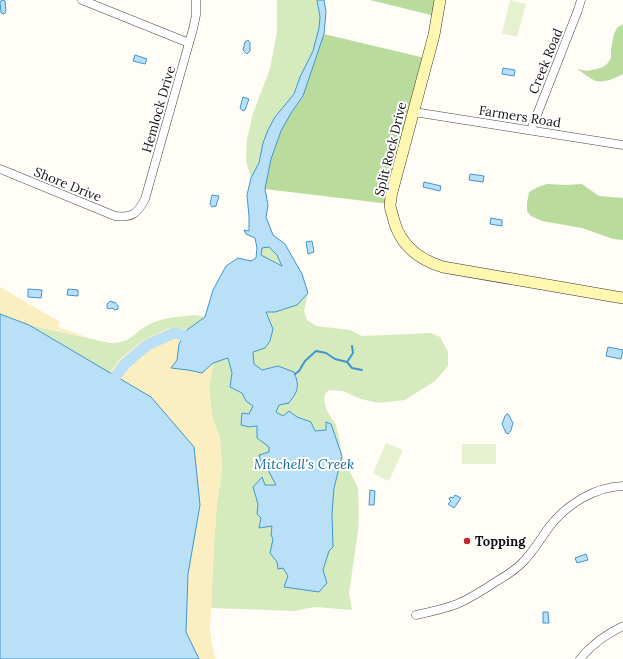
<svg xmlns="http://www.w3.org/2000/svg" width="623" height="659" viewBox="0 0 623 659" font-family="Lora,serif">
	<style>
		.green { fill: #d5ebbd }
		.forest { fill: #b9dc9c }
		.sand { fill: #fbeec1 }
		.pitch { fill: #e6f2cf }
		.water { fill: #b9e0f7; stroke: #3f96cf; fill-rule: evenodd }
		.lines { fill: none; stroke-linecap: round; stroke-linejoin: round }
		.stream { stroke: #3f96cf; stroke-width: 2 }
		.river { stroke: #b9e0f7; stroke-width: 11 }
		.street-casing { stroke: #444; stroke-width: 9 }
		.secondary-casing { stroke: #333; stroke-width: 12 }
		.street { stroke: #fff; stroke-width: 8 }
		.secondary { stroke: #fff6b0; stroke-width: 11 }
		.poi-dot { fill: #c4262e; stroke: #fff; stroke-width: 1.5 }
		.labels { text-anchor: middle; stroke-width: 4; stroke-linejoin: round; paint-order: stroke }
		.street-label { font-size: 13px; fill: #111; stroke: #fff }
		.poi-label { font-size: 13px; font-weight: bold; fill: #111; stroke: #fff; text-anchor: start }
		.water-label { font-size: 14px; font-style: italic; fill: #1768a6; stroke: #fff }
	</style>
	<rect width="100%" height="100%" fill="#fffdf5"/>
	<g class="green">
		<polygon points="277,0 317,0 320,17 319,28 313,51 300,77 294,94 275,117 268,130 263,143 259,163 251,178 246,161 247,139 253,113 270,69 277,32"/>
		<polygon points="269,247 277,255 283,266 261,255 262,248"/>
		<path d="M308,293L304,311L307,320L316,326L350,330L362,336L431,333L440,337L448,352V366L435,381L405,400L378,403L361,399L343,391L329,390L325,394L324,400L327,411L336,425L339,437L342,456L358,488L359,512L358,531L349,593L352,610L316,607L304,609L295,611L211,608L214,543L217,503L222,470L220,439L212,416L209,387L213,363L228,358L232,373L230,387L242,393L246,401L253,406L249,414L242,413L249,427L257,426V437L276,412L279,405L290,403C298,391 300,386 294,372L278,366L262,370L254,364L253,352L265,348L273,329L266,312H275L297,305Z"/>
		<path d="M194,315L205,317L187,330L169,328L120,359L110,373L29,325L110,343C119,343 125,342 133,336C136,334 139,330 143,328C157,318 177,317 194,315Z"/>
	</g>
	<g class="forest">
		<polygon points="370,0 438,0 435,16"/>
		<path d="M623,24V74C616,78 604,83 596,81C590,79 582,72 577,69L587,71L601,68L607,64L611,58V49L614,34L617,28Z"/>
		<polygon points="324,34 425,58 390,204 265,189 271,159 281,131 291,113 303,96"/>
		<polygon points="547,184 566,185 582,184 599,196 623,198 623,240 613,239 582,228 542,221 531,216 527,211 527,203 529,192 538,187"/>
	</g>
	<g class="sand">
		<polygon points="0,287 60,322 58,327 92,339 29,325 0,314"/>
		<polygon points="169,328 187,330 179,344 177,360 171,368 188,370 202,373 213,363 209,387 212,416 220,439 222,470 217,503 214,543 210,630 214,656 216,659 199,659 186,632 188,574 151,397 110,373 120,359 142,340"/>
	</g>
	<g class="pitch">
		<polygon points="510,0 526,4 517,37 502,33"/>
		<polygon points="386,443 403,450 389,481 373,473"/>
		<rect x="462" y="444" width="34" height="20"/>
	</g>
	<g class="water">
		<polygon points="2,0 5,1 6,12 4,14 1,13 0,2"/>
		<path d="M317,0H324L326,12L324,34L303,96L291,113L281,131L271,159L265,189L268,205L266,217L273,235L285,244L302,274L308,293L297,305L275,312H266L273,329L270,341L265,348L253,352L254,364L262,370L278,366L294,372C300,387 298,391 289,403L279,405L276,412L283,416L289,411L297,417L311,422L315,431L326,430V422L331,424L342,456L334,488L332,514L333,547L329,551L323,570L327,583L319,592L284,587L288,576L283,568L278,569L277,562L270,553L273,539L271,535L272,526L259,528L261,518L257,514L258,504L253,487L262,477L265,485H276L268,470L261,463L259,455L269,452V447L257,438V426L249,427L241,425L242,413L249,414L253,406L246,401L242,393L230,387L232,373L228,358L213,363L202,373L188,370L171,368L177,360L179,344L187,330L205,317L213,290L226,266L238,258L251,261L256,258L257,248L255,238L246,234L244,230L249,231V216L247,195L251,178L259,163L263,143L268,130L275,117L294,94L300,77L313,51L319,28L320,17ZM269,247L277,255L282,266L261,255L262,248Z"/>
		<polygon points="248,40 250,43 250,51 247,54 243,50 245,42"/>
		<polygon points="135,55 147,59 145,64 133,61"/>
		<polygon points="503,68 515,70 514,76 502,74"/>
		<polygon points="243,97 249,99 245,110 243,111 240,108"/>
		<polygon points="470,174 484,176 483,182 469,180"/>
		<polygon points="424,182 441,186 440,191 423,187"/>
		<polygon points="212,195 219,196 216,206 212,207 210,204"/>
		<polygon points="491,218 502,220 502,226 490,224"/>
		<polygon points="312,241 314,252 308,254 306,242"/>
		<polygon points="28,289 42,290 41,298 28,297"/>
		<polygon points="68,289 78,290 78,296 67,295"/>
		<polygon points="112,301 113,303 115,302 118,306 118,309 115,310 112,308 110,309 107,308 107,304 109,302"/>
		<polygon points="0,314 29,325 151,397 194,447 200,505 188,574 186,632 199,659 0,659"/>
		<polygon points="608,347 623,350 621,359 606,356"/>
		<polygon points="507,414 508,414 513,423 511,430 508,434 506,433 502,424 505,416"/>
		<polygon points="370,490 375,491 374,505 369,505"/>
		<polygon points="455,495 461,498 454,508 448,504 451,501 449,499 450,497 453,498"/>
		<polygon points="586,554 588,560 577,563 575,558"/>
		<polygon points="543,612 548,612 549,623 543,623"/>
	</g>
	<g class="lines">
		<g class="stream">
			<polyline points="347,362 352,368 362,370"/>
			<polyline points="295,374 299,371 305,361 316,351 326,353 335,359 347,362 353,353 352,346"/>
		</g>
		<polyline class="river" points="116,376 125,364 147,345 174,333 198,339"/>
		<defs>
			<g id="street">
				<polyline points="82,0 189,43"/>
				<polyline points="414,112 623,145"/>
				<polyline points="531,130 578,10 581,0"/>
				<path d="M0,169L115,216C132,218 137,214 145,199L193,29L196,15V0"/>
				<path d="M416,615C430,612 444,609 457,604C471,598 485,589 497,581C506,576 515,570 522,563C533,552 541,538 550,526C567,504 595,487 623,486"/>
				<path d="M580,659C592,644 606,634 623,626"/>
			</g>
			<path id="secondary" d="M440,0L434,35L392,192C391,196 391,200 390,204C390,208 392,213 393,217C399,244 417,259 443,267L623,298"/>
		</defs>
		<use href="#street" class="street-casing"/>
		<use href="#secondary" class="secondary-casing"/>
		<use href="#street" class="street"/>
		<use href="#secondary" class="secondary"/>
	</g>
	<circle class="poi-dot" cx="467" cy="541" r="4"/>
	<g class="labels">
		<g class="street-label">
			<text transform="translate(545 61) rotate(-68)" y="5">Creek Road</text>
			<text transform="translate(158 109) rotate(-74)" y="5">Hemlock Drive</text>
			<text transform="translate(520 116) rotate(9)" y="5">Farmers Road</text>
			<text transform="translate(390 149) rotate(-76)" y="5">Split Rock Drive</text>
			<text transform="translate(68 184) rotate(22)" y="5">Shore Drive</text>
		</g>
		<g class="poi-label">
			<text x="475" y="546">Topping</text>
		</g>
		<g class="water-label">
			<text x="304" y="469">Mitchell's Creek</text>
		</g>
	</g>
</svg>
